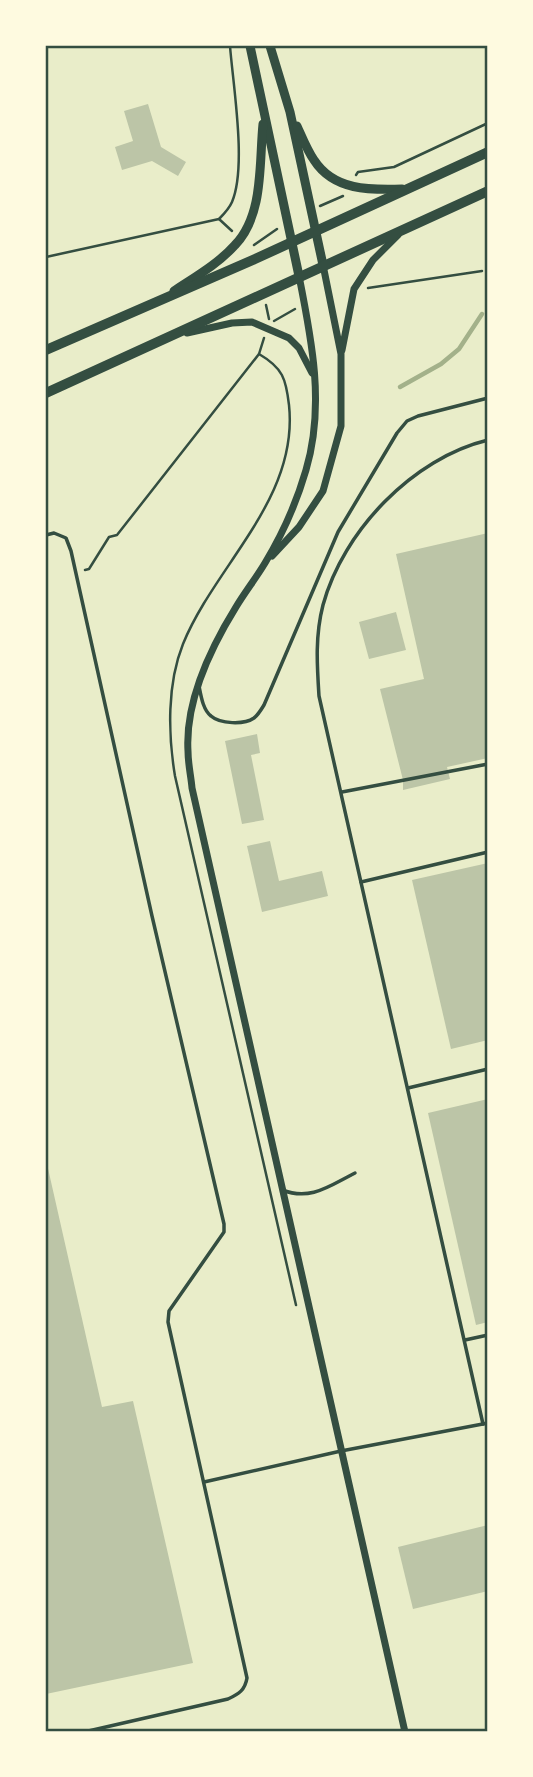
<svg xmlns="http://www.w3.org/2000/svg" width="533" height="1777" viewBox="0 0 533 1777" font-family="Mulish,sans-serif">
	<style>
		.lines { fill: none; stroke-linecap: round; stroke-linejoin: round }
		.stream { stroke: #a3b18a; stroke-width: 4.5 }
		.building { fill: #bcc5a7 }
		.path { stroke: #344e41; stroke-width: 2.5 }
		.service { stroke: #344e41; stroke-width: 3.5 }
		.minor { stroke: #344e41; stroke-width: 7 }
		.tertiary { stroke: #344e41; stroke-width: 9 }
		.primary { stroke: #344e41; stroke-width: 10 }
		.neatline { fill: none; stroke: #344e41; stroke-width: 2.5 }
	</style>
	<rect width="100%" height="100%" fill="#e9edc9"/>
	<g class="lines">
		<polyline class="stream" points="400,387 441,364 459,349 482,314"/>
	</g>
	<g class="building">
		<polygon points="148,104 161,147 186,162 178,176 152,161 122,170 115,147 133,141 124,111"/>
		<polygon points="488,533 488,758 447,767 450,779 403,790 403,780 380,689 424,679 396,554"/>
		<polygon points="396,612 406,650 369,659 359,622"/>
		<polygon points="257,734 260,753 251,755 264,820 242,824 225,741"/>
		<polygon points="270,841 279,881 322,871 328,896 262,912 247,846"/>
		<polygon points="488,863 488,1040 451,1049 412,880"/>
		<polygon points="488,1099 488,1322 476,1325 428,1113"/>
		<polygon points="47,1164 102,1407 133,1401 193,1663 46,1694"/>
		<polygon points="488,1525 488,1591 413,1609 398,1547"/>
	</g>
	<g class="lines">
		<g class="path">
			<polyline points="356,175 358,172 394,167 488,123"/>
			<polyline points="320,206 343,196"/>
			<polyline points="219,219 232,231"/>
			<polyline points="254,245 277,229"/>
			<path d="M46,257L219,219C224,214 229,209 232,202C247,167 233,85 230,46"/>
			<polyline points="368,288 482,271"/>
			<polyline points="266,305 269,319"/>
			<polyline points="274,321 295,309"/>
			<path d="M264,338L259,354C283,368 286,379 289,405C299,499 215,565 183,644C167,684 168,734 175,776L296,1305"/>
			<polyline points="85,570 89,569 109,537 117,535 259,354"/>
		</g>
		<g class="service">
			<path d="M46,535L54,533L66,538L71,551L152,916L224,1224V1232L169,1311L168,1322L247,1678C245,1690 239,1694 228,1699L84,1732"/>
			<path d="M199,686C201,696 203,710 211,716C220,724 244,725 254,718C258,715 261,710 264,705L338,532L397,433L407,421L418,416L488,398"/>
			<polyline points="342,792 488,764"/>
			<polyline points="361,882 488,852"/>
			<polyline points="408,1088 488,1069"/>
			<path d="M282,1190C311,1201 329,1186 355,1173"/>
			<polyline points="465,1340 488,1335"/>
			<path d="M483,1424L319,696C317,665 315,636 323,605C343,531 413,458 488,440"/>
			<polyline points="204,1482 341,1451 488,1423"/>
		</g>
		<g class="minor">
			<path d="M299,276C312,341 325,406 306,470C297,501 282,535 265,563C256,578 245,592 236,607C210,649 185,701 188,751C188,764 191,776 192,788L405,1732"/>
			<polyline points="187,333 232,323 252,322 289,338 299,348 312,373"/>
			<polyline points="342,350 354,289 373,260 398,235"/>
			<polyline points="272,556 299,527 323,491 341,426 341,354 323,265"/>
		</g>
		<g class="tertiary">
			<polyline points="250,46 299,276"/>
			<polyline points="270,46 290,112 323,265"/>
			<path d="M297,126C302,137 307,150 314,160C334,191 370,190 402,189"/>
			<path d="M174,291C195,277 218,264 235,245C264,215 259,163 263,124"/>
		</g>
		<g class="primary">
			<polyline points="46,350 255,259 488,152"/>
			<polyline points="46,393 488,191"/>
		</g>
	</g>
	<rect width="533" height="1777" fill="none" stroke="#fefae0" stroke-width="94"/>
	<rect x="47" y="47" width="439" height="1683" class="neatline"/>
</svg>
